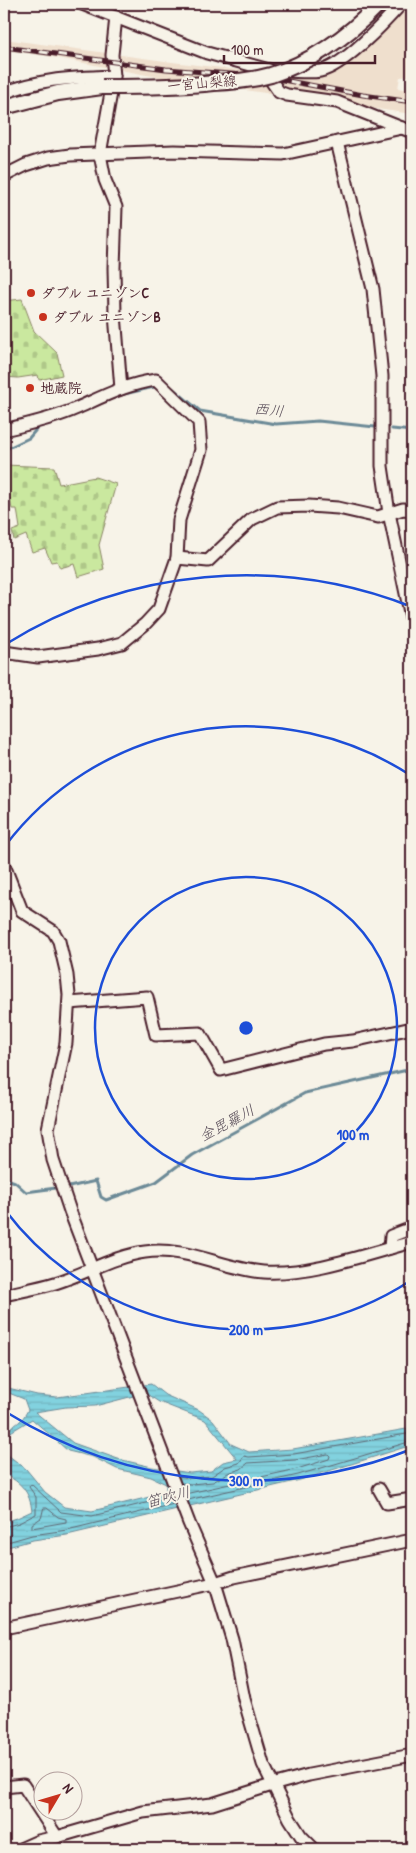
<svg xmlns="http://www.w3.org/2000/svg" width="416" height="1853" viewBox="0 0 416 1853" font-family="'Patrick Hand','Klee One',sans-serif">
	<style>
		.built { fill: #efdfcd }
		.cemetery { fill: url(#cemetery-stones); stroke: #8a8465 }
		.water { fill: url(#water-rules); stroke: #6c8a97; fill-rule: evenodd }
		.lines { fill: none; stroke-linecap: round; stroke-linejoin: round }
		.shore { stroke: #606773; stroke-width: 1 }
		.stream { stroke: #6c8a97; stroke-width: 3 }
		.minor-casing { stroke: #4a1f2b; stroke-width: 15 }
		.major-casing { stroke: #4a1f2b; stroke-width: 18 }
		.minor { stroke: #f7f3e8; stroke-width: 11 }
		.major { stroke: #f7f3e8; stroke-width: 14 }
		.rail-casing { stroke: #4a1f2b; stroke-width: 5 }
		.rail { stroke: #f7f3e8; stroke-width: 3; stroke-dasharray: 9; stroke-linecap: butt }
		.major-bridge-casing { stroke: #4a1f2b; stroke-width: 18; stroke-linecap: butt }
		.major-bridge { stroke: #f7f3e8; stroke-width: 14 }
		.ring { fill: none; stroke: #1d4ed8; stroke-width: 2.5 }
		.poi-dot { fill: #c8321e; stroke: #f7f3e8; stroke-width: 2 }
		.labels { text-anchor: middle; stroke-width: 4; stroke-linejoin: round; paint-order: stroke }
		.street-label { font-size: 14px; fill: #4a1f2b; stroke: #f7f3e8 }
		.poi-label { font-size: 14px; font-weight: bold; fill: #4a1f2b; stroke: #f7f3e8; text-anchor: start }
		.water-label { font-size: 15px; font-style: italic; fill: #584c58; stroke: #f7f3e8 }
		.centre { fill: #1d4ed8; stroke: #f7f3e8; stroke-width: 2.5 }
		.ring-label { font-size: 15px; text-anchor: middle; font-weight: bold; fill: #1d4ed8; stroke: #f7f3e8; stroke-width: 4; stroke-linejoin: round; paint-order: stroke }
	</style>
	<defs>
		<pattern id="cemetery-stones" width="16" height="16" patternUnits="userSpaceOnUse" patternTransform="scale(1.25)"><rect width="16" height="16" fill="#cae89f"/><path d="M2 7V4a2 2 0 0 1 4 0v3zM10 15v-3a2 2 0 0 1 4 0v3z" fill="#afc789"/></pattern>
		<pattern id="water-rules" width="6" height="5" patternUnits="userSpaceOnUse" patternTransform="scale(1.25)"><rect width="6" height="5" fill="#82d2df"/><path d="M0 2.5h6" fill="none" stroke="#72b4c0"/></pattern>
	</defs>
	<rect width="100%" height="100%" fill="#f7f3e8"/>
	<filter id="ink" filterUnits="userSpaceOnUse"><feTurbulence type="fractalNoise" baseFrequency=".02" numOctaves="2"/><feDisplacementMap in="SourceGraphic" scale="10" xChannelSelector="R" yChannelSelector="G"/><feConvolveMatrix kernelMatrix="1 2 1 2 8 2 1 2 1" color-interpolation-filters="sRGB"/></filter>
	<g filter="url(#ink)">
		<polygon class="built" points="401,4 412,4 412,76 400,77 398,88 412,91 412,114 168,79 47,56 4,50 4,39 172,62 305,78 322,71"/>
		<g class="cemetery">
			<polygon points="22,299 34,331 57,353 62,375 39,380 38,375 18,378 4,377 4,301"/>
			<polygon points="4,465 54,467 59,484 95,477 116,484 99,545 104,569 78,577 74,564 60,568 57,561 51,562 45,548 32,552 26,535 14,540 12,531 20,528 17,509 12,509 7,486 4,486"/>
		</g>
		<path class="water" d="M151,1384L165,1395L199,1410L213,1420L231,1444L249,1452L293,1449L412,1428V1445L300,1480L67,1535L33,1540L4,1548V1522L17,1518L32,1511C30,1492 21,1482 4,1474V1452L26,1469L45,1492L64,1507L92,1511L166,1493V1484L151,1477L117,1469L93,1457L68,1451L32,1419L4,1436V1430C16,1426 22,1421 28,1410L24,1399L4,1391V1387L37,1395L57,1397ZM145,1393L159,1402L205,1420L237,1459L223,1462L211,1471L190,1473L152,1467L118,1459L73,1443L35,1412L66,1407L95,1406Z"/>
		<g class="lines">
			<g class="shore">
				<polyline points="178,1476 190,1478 212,1476 225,1467 239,1463 244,1456 249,1457 294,1454 412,1433"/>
				<polyline points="181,1483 191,1484 213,1482 228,1473 241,1469 248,1463 295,1460 328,1454 330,1456 329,1459 297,1469 185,1494"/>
				<polyline points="188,1500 298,1475 412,1441"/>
				<polygon points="44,1508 47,1508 58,1517 66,1519 66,1522 32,1528 32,1524 41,1518"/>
				<polyline points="4,1527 19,1523 36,1514 36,1497 29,1487 31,1484 61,1512 92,1516 166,1498 171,1494"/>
				<polyline points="4,1543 32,1535 67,1530 174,1504"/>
			</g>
			<g class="stream">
				<polyline points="171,387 200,411 276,424 318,421 375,427"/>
				<polyline points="120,395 154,387"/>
				<polyline points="392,429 412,431"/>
				<polyline points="4,450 29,438 40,425"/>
				<polyline points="4,1178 15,1182 26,1192 56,1188"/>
				<polyline points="69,1187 96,1181 101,1197 106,1200 156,1182 192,1155 305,1093 412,1069"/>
			</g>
			<defs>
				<g id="minor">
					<polyline points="82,4 207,53 273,71"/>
					<polyline points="116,17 112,55 114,76 100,154 105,180 116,207 114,268 115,314 121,389"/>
					<path d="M285,71C296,71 309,73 320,71C343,67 385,22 401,4"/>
					<polyline points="269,72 265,72 279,92 287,95 337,102 412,132"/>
					<path d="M4,93C41,78 75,78 114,76"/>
					<polyline points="337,142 373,289 382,376 382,466 389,513 412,622"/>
					<polyline points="4,176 26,165 48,158 70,155 174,151 283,154 402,128"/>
					<path d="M4,430C27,424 53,419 75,409C102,397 126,384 156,380L199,422L201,450L179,520L177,558L159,609L145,624L122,643L98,649L38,657L4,652"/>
					<polyline points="177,558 208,561 252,519 277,507 309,506 338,508 378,517 403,509 412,510"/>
					<polyline points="4,865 22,911 53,931 59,941 67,975 69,995 66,1043 48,1129 53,1160 70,1211 189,1523 215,1583 232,1639 244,1699 263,1764 290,1819 301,1836 314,1849"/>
					<polyline points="69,1003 147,997 156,1035 200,1033 221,1070 324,1044 353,1041 412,1028"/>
					<polyline points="390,1248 391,1236 412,1228"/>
					<path d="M4,1295C21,1291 39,1288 55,1283C85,1274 114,1256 145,1252C186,1246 224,1269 264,1272C309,1275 367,1254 412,1242"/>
					<polyline points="379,1489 387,1503 412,1499"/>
					<polyline points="4,1628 215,1583 234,1577 412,1540"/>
					<polyline points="4,1787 23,1785 57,1837"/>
					<polyline points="20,1849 38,1841 57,1837 143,1812 212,1804 272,1785 309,1775 412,1755"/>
				</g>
				<polyline id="major" points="4,107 58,93 102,87"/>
			</defs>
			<use href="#minor" class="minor-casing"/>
			<use href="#major" class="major-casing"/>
			<use href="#minor" class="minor"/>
			<use href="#major" class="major"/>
			<defs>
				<polyline id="rail" points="4,47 166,69 267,77 363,95 412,102"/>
			</defs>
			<use href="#rail" class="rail-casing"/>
			<use href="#rail" class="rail"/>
			<defs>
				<path id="major-bridge" d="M102,87C140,87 177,87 214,83C232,82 253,80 271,75C312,62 349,35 379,4"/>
			</defs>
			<use href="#major-bridge" class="major-bridge-casing"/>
			<use href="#major-bridge" class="major-bridge"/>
		</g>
	</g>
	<g class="ring">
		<circle cx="246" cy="1028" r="151"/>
		<path d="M410 1281A302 302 0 0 1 5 1210M5 846A302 302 0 0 1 410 775"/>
		<path d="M412 1449A453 453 0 0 1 6 1412M6 644A453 453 0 0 1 412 607"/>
	</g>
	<g class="poi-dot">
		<circle cx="31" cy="293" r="5"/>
		<circle cx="43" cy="317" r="5"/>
		<circle cx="30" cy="388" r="5"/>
	</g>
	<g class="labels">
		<g class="street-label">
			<text transform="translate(202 83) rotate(-5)" y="5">一宮山梨線</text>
		</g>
		<g class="poi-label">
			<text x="41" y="298">ダブル ユニゾンC</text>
			<text x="53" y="322">ダブル ユニゾンB</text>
			<text x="40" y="393">地蔵院</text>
		</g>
		<g class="water-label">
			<text transform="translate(269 410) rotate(6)" y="5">西川</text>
			<text transform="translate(227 1123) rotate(-28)" y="5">金毘羅川</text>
			<text transform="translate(168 1497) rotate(-14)" y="5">笛吹川</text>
		</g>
	</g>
	<circle cx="246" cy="1028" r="8" class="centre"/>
	<g class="ring-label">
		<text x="353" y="1140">100 m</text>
		<text x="246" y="1335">200 m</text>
		<text x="246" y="1486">300 m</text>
	</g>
	<rect width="416" height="1853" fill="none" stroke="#f7f3e8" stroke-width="20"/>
	<rect x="10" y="10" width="396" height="1833" fill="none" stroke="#4a1f2b" stroke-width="2" filter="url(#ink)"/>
	<g transform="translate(58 1796) rotate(52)"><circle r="24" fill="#f7f3e8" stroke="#b29e9c"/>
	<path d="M0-4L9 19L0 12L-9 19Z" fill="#c8321e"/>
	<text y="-8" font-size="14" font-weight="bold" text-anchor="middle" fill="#4a1f2b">N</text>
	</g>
	<path d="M224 55v8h151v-8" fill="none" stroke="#4a1f2b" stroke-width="2.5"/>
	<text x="231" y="55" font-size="15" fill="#4a1f2b" stroke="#f7f3e8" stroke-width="4" paint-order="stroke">100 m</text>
</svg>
